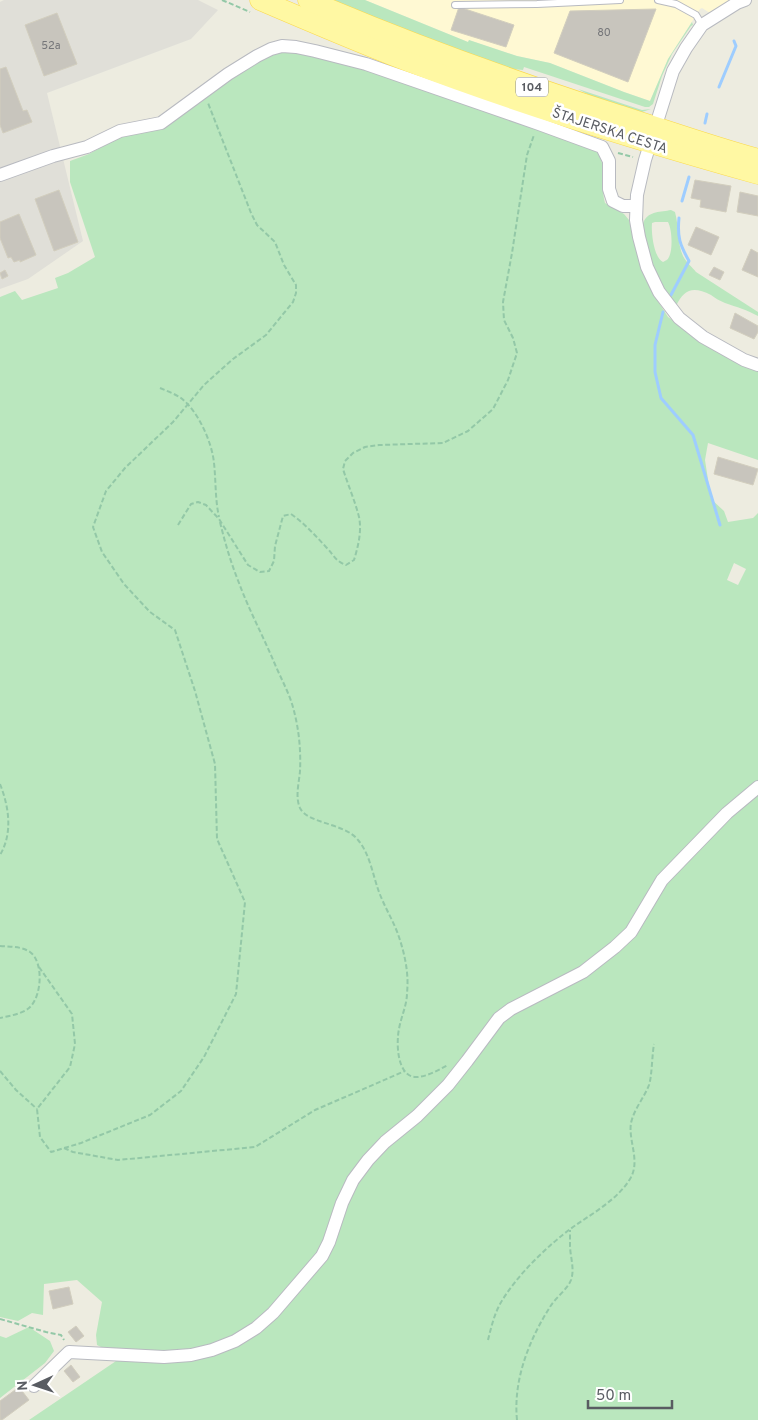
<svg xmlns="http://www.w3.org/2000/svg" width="758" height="1420" viewBox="0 0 758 1420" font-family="Overpass,sans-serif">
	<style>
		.commercial { fill: #fff9d3 }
		.industrial { fill: #e0dfd8 }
		.green { fill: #bae7be; fill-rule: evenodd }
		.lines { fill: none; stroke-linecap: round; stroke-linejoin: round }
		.stream { stroke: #9ecdff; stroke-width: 3 }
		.building { fill: #c8c5bd; stroke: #d2cebe }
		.service-casing { stroke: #b8bac0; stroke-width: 8 }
		.minor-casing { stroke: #b8bac0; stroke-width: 14 }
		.primary-casing { stroke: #fbd94b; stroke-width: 21 }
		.path { stroke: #93c8a7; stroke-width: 2; stroke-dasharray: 5 2.5; stroke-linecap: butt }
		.service { stroke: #fff; stroke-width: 6 }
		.minor { stroke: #fff; stroke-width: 12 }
		.primary { stroke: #fff8a3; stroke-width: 20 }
		.labels { text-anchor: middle; stroke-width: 5; stroke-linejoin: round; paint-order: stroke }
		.number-label { font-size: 11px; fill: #757679 }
		.shield { fill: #fff; stroke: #8b8d91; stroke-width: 1 }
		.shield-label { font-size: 12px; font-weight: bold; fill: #595c62 }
		.street-label { font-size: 14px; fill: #595c62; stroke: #fff }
	</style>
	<rect width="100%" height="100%" fill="#edece0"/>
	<polygon class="commercial" points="365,0 730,0 710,13 702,8 700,9 668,59 650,101 624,92 550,63 517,56 469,40 468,42"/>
	<polygon class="industrial" points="4,0 198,0 218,10 191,39 47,93 83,241 28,279 0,289 0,2"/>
	<g class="green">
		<polygon points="325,0 365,0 468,42 469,40 517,56 550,63 624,92 650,101 668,59 692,22 693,25 691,26 672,54 662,76 653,104 649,107 645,107 524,67 523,70 502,68"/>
		<path d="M283,50L348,63L425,89L598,152C607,168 600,186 605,203L624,214L629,220L641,267L654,295L668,317L711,347L758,370V460L708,443L705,460L711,499L724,511L728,522L753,518L758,513V783L733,803L631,927L596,958L510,1005L438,1090L378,1143L325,1243L268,1312L236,1336L212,1345L184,1351L163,1352L101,1347L97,1345L96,1335L102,1302L77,1280L44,1284L43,1315L32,1313L18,1321L0,1317V297L15,291L22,300L58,288L55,278L68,273L95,257L70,182V161L89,154L119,137L165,128L207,93L265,57ZM734,563L746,569L738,585L727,580Z"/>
		<polygon points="578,89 642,110 651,109 642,112 604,103"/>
		<path d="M671,210L675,212C679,226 677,243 683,256C686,262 692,267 696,272L758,312V316C747,310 737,307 725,303C720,301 715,298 711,295C693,286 684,289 676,306C671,300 666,294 662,288C656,277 638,233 644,221C649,211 661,212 671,210ZM655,222H668C672,229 673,249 669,257C667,261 666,260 663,262C654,258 651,233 652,223Z"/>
		<polygon points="758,791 758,1420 29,1420 119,1359 163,1363 268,1325 344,1214 354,1188 362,1175 508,1014 618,950 670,878"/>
		<polygon points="29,1327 50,1341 54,1351 45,1363 0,1398 0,1336 6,1338"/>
	</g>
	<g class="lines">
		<g class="stream">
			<polyline points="719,87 736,46 734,41"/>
			<polyline points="705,123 707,114"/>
			<polyline points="682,201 689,177"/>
			<path d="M671,295L689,261C680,245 677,237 679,218"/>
			<polyline points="663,312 655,345 655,372 661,398 693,435 720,525"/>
		</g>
	</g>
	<g class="building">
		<polygon points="459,7 514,25 506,47 451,30"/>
		<polygon points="656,9 628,82 554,53 570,11"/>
		<polygon points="57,13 77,64 44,76 25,25"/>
		<polygon points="6,67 23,111 27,110 32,122 3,133 0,125 0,69"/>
		<polygon points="695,180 731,186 726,212 700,207 701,200 691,198"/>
		<polygon points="59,190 78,242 54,251 35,199"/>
		<polygon points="740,192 758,196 758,216 737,212"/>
		<polygon points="19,214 36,255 20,262 20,260 14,262 11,257 8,258 0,238 0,222"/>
		<polygon points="696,227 719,237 711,255 688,245"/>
		<polygon points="751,249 758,253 758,277 742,270"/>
		<polygon points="714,267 724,272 720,280 709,275"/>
		<polygon points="5,270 8,276 2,279 0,273"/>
		<polygon points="735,313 758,326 758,332 754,339 730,328"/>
		<polygon points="718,457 758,469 753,485 714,474"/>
		<polygon points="69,1287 73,1304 53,1309 49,1291"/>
		<polygon points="76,1326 84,1336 76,1342 68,1332"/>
		<polygon points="71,1365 80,1377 73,1382 64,1371"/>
		<polygon points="19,1387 29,1400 2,1420 0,1420 0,1401"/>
	</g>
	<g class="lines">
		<defs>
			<g id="service">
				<polyline points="658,0 676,4 696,15 702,25"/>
				<polyline points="455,5 537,4 620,0"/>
			</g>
			<g id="minor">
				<polyline points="745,0 737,3 702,25 686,48 673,71 645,160 637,195 636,220 639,237 647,267 659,292 679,318 703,337 744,360 758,365"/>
				<polyline points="0,175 53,156 87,147 120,131 161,123 228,74 257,56 271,49 282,46 296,47 315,51 366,64 539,124 602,147 609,161 609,189 613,201 623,206 636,206"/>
				<polyline points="34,1386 69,1352 164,1357 191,1355 212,1350 235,1341 256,1328 273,1313 322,1256 329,1242 342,1203 353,1180 368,1160 385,1142 417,1116 448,1085 467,1061 499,1018 511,1009 583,972 615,947 631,932 662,880 727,813 758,787"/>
			</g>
			<g id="primary">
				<path d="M260,0C309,21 358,42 407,61C522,105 640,141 758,174"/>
				<path d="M308,0C405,42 505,78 606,111C657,127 707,145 758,159"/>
			</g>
		</defs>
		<use href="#service" class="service-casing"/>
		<use href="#minor" class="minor-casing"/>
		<use href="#primary" class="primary-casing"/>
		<g class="path">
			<polyline points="222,0 250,12"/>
			<polyline points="618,153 633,157"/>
			<path d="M160,388C167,391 175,394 181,398C198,411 212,442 214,463C216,481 215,499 219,517"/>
			<path d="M220,522C225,543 231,563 239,583C249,610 263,636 274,662C281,679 290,694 294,711C299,730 301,751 300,771C299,783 295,797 300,808C308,824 345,823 358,840C370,854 373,876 379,892C385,908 394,922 399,937C405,955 409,974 407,993C407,1005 401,1017 399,1029C396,1043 397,1077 416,1077C427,1077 438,1070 448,1065"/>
			<path d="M178,525L191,504L198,502L206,505L219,519L248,565L260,572L269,571L274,561L275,546L283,516L291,514C304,523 315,535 326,547C334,555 335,561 346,565L354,560C358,547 362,531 359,517C355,501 348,485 343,469L345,461L353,453L365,447L379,445L443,443L468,431L493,409L508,380L517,353L513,338L504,320L503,302L512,253L527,155L534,135"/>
			<path d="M0,784C9,807 13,833 0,855"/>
			<path d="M0,946C10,947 21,946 30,952C44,962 42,997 29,1008C22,1014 9,1016 0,1018"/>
			<polyline points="39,967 72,1014 75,1044 70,1067 37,1109 40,1137 51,1152 81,1143 150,1115 181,1091 204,1057 236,994 245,902 217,839 215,764 195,691 175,630 150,612 124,584 102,552 93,527 106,491 125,468 173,422 204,385 233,359 266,335 293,302 296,293 296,285 284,265 275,242 257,225 251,213 208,103"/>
			<polyline points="0,1071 16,1090 37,1109"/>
			<polyline points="64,1148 73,1152 118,1160 255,1147 315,1110 405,1071"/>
			<polyline points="0,1319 46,1332 61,1335 64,1340"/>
			<path d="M488,1340C491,1328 494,1315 500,1304C516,1276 547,1246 573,1227C593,1213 617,1200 630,1179C641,1161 628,1141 631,1123C634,1109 644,1098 649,1085C652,1076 652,1055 654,1044"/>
			<path d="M517,1420C513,1380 529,1340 550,1307C555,1298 567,1290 571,1280C575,1269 570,1256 570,1245C570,1240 570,1235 570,1230"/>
		</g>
		<use href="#service" class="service"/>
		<use href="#minor" class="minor"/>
		<use href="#primary" class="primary"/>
	</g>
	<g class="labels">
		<g class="number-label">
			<text x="604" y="36">80</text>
			<text x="51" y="49">52a</text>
		</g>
		<rect class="shield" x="516" y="77.5" width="32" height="19" rx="4"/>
		<g class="shield-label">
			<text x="532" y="91">104</text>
		</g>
		<g class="street-label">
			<text transform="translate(610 130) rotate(18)" y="5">ŠTAJERSKA CESTA</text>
		</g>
	</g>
	<g transform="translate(35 1385) rotate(267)" stroke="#ffffff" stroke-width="4" paint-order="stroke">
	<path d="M0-4L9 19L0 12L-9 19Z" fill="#595c62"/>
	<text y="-8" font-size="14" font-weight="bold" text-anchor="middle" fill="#595c62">N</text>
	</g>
	<path d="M588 1400v8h84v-8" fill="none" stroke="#595c62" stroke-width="2.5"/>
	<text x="596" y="1400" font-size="15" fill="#595c62" stroke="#ffffff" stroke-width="4" paint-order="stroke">50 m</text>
</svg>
